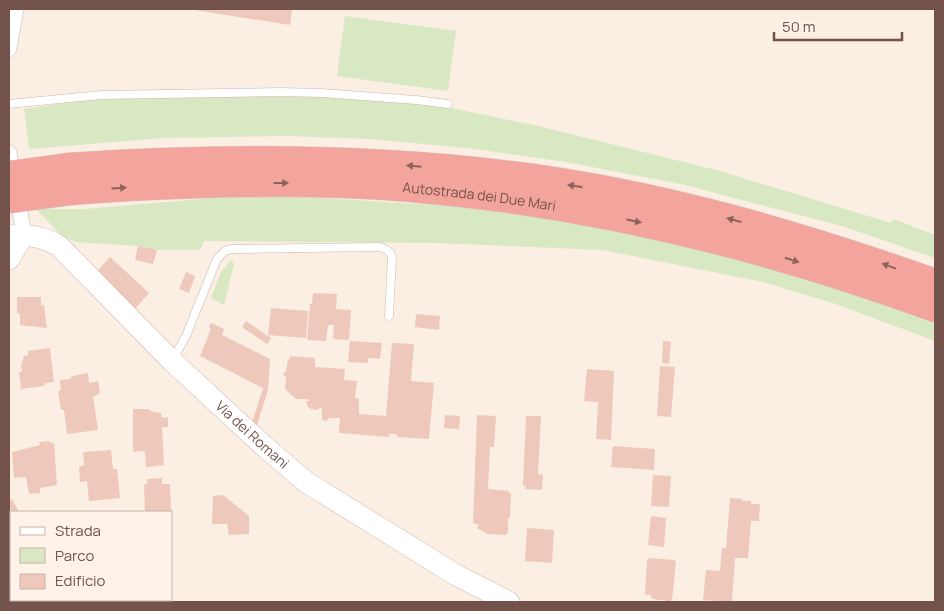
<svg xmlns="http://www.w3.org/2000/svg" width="944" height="611" viewBox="0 0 944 611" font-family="Manrope,sans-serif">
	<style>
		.green { fill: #d8e8c2 }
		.building { fill: #efc8bc }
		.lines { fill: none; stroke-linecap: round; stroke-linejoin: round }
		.lane-casing { stroke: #ceb6ad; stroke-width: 9 }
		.street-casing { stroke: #ceb6ad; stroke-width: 16 }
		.secondary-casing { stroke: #d1b5aa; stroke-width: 22 }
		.highway-casing { stroke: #d5cbc9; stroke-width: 29 }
		.lane { stroke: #fff; stroke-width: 8 }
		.street { stroke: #fff; stroke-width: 15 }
		.secondary { stroke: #fff; stroke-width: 21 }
		.highway { stroke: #f3a49c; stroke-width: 28 }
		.highway-bridge-casing { stroke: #d5cbc9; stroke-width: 29; stroke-linecap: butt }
		.highway-bridge { stroke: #f3a49c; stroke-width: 28 }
		.oneway { fill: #8c625a }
		.labels { text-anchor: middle; stroke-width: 4; stroke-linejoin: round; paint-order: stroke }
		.street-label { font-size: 14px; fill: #72524a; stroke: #fef2e9 }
	</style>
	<rect width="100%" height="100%" fill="#fbeee3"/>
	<g class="green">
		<polygon points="345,16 456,31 448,91 337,76"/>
		<polygon points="266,95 331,96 447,107 538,126 720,171 891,223 894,219 935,235 935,258 845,227 685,185 566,162 467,148 369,139 286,136 163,138 29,149 24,109 79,101 132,97"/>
		<polygon points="224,197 305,197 450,206 594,225 693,247 817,280 935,322 935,341 833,303 763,282 603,250 437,243 204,241 200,250 157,250 138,246 75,242 61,235 36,209 85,209"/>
		<polygon points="231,260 234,264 233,268 224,305 211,298 221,272"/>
		<polygon points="9,537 11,541 11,600 39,600 40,602 9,602"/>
	</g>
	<g class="building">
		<polygon points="188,9 292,9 290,25"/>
		<polygon points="138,246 157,250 153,264 135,260"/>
		<polygon points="110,257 149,293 134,310 95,274"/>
		<polygon points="186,272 195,276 189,293 179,289"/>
		<polygon points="313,293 337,294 336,309 351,310 349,340 333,339 334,325 328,325 326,341 307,340 310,304 312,304"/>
		<polygon points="17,297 41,297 41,305 44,305 47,328 20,325 20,314 17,313"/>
		<polygon points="271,308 308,311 306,338 268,335"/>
		<polygon points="416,314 440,316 439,330 415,327"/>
		<polygon points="246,321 271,338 267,344 242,327"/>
		<polygon points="211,323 224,329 222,335 270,359 268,390 256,428 251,426 263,388 200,356 211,329 209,327"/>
		<polygon points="350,341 382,343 380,359 368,358 368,363 348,362"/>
		<polygon points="663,341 671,342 669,364 662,363"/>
		<polygon points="392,343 414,344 411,381 434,383 429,439 397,437 397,434 389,434 389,437 339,433 340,418 329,418 328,420 324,421 322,419 322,408 319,408 318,410 311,409 308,407 306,401 309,401 309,399 296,399 285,389 286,376 284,376 284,372 286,372 288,359 290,360 290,356 315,358 315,367 345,369 344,380 357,381 355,398 359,399 359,414 386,416"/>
		<polygon points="50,348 54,382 45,383 44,386 21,389 19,372 22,372 21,365 24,356 28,355 28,351"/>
		<polygon points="660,366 675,367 671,417 657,416"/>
		<polygon points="587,369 614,371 611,440 596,439 598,402 584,401"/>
		<polygon points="88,373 89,383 98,381 100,393 93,397 98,430 67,434 64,410 61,410 58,391 61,390 60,380 70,379 72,376"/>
		<polygon points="133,409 148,409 153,412 161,413 162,418 168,417 168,427 162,427 164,465 146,467 145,451 133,452"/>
		<polygon points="445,415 460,416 459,429 444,428"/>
		<polygon points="477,415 496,416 494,447 490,447 488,489 508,491 511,494 510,518 508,519 508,532 506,535 487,534 477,528 479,525 473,523"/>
		<polygon points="526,416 541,416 538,474 543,475 542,490 525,489 526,486 523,486"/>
		<polygon points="50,441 51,443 54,443 57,485 40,488 40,493 29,494 26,477 14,478 12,452 40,445 39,442"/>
		<polygon points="613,446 655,449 654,470 611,467"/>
		<polygon points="111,450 113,469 117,469 120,498 89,501 87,481 80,482 79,467 84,465 83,452"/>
		<polygon points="653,475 671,476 669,507 651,506"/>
		<polygon points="162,478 162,484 170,484 171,512 145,512 144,485 147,484 147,479"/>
		<polygon points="223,495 249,516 249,534 229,535 227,524 212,524 213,496"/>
		<polygon points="730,498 742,499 742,501 751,501 751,504 760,504 759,521 751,521 748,558 735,558 732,602 703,600 706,570 720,571 722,548 726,548"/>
		<polygon points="12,499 19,512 11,512 11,533 9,528 9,501"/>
		<polygon points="651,516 666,518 664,547 648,545"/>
		<polygon points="527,528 554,530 552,563 525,561"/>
		<polygon points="649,558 674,560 676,562 672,600 667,602 664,600 658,600 651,598 651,595 645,595 647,560"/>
	</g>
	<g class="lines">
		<defs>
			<g id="lane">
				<polyline points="9,104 101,95 280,92 322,93 416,100 448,104"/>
				<path d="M173,359L186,336L217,259L225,251L231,249L380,247C386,249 390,251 392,257L389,316"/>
			</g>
			<g id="street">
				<polyline points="9,49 16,9"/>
				<polyline points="9,153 24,234"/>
			</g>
			<g id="secondary">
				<path id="s1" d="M9,236C26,234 44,237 59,246L172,361L265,447L306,482L456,575L509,602"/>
				<polyline points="9,259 24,234"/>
			</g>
			<g id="highway">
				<path d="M68,167C215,157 363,157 510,175C656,193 798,234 935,283"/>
				<path id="s2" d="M70,191C184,183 297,179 411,188C591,203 766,246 935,308"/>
			</g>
		</defs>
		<use href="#lane" class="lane-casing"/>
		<use href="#street" class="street-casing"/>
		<use href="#secondary" class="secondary-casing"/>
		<use href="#highway" class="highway-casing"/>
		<use href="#lane" class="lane"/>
		<use href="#street" class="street"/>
		<use href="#secondary" class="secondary"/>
		<use href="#highway" class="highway"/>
		<defs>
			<g id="highway-bridge">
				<polyline points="9,175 68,167"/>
				<polyline points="9,199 70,191"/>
			</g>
		</defs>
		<use href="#highway-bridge" class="highway-bridge-casing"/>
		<use href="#highway-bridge" class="highway-bridge"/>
	</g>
	<defs><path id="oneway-solid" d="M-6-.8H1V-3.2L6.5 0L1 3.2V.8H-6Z" transform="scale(1.25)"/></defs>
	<g class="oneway">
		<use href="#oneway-solid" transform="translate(414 166) rotate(-175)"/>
		<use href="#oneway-solid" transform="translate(281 183)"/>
		<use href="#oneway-solid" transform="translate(575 186) rotate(-171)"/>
		<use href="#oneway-solid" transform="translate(119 188) rotate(-4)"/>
		<use href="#oneway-solid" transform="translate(734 220) rotate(-165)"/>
		<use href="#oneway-solid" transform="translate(634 221) rotate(12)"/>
		<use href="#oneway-solid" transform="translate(792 260) rotate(17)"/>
		<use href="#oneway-solid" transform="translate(889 266) rotate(-160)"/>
	</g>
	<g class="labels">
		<g class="street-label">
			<text dy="5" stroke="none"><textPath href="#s2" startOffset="410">Autostrada dei Due Mari</textPath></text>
			<text dy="5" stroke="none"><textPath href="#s1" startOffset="322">Via dei Romani</textPath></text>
		</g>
	</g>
	<rect width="944" height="611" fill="none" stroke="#72524a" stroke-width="20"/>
	<rect x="10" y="511" width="162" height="90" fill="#fef2e9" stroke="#c6b2a9"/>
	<rect x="20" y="527" width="25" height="8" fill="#ffffff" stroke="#c6b2a9"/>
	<text x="55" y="536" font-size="15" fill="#72524a">Strada</text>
	<rect x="20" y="548" width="25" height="15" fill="#d8e8c2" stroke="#c6b2a9"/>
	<text x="55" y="561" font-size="15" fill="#72524a">Parco</text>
	<rect x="20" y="574" width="25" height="15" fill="#efc8bc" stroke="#c6b2a9"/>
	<text x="55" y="586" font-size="15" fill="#72524a">Edificio</text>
	<path d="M774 32v8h128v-8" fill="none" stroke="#72524a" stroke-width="2.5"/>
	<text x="782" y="32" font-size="15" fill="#72524a" stroke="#fef2e9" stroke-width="4" paint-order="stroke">50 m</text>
</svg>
